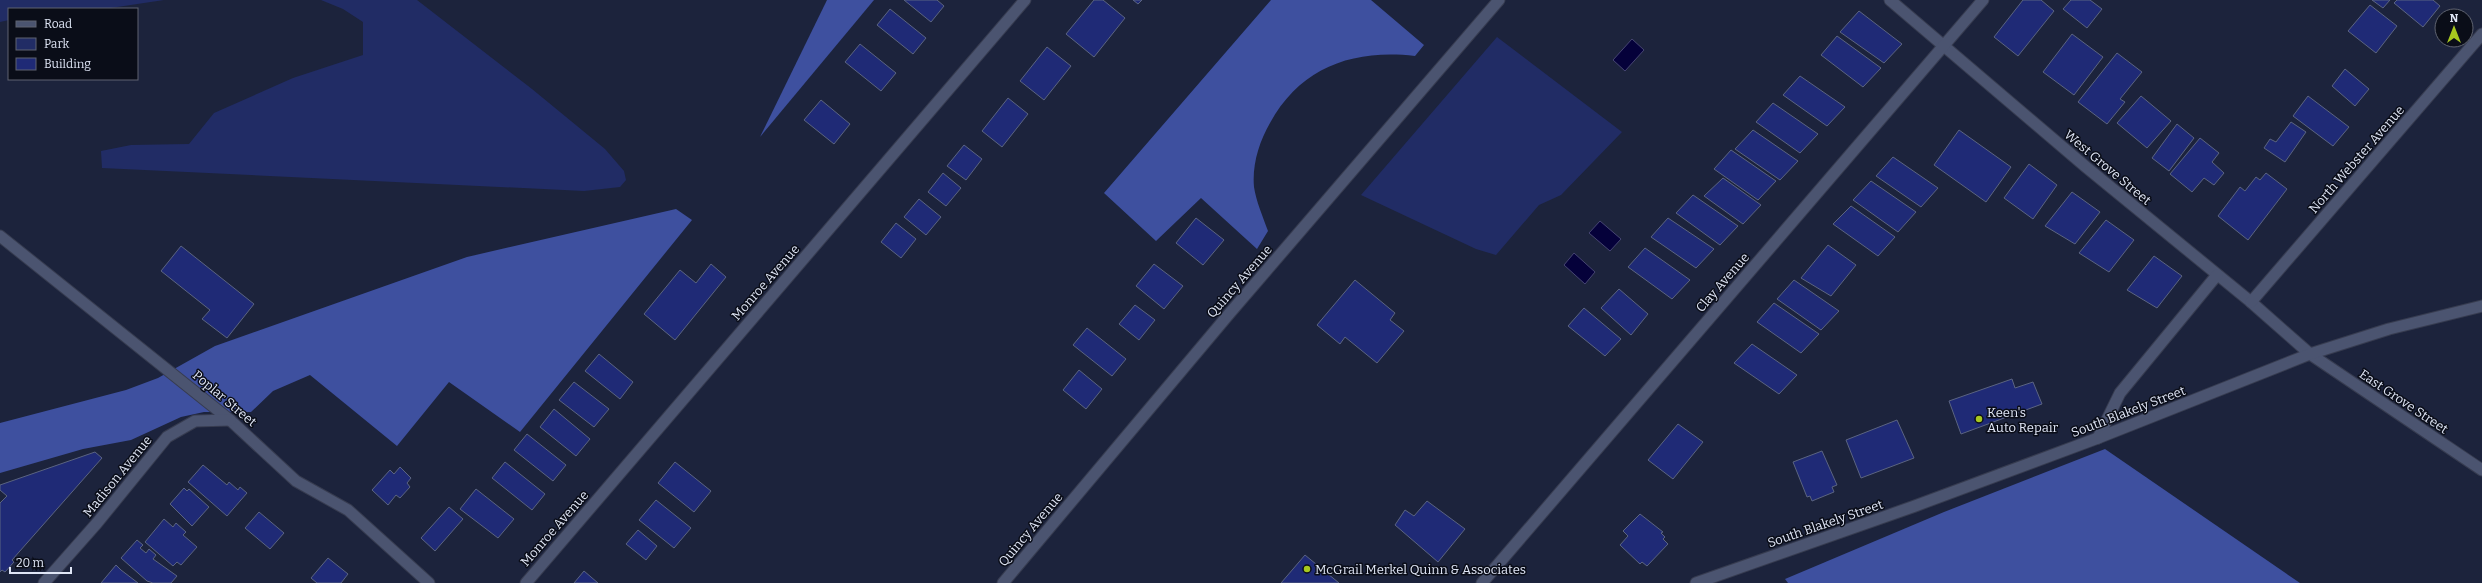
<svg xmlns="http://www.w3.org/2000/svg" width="2482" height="583" viewBox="0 0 2482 583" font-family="Bitter,serif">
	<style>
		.green { fill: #212c65 }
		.forest { fill: #3e509f }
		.water { fill: #05013a; stroke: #464572 }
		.building { fill: #1f2a76; stroke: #5b6481 }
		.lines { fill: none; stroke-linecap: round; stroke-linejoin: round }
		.minor-casing { stroke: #373c50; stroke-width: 13 }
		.secondary-casing { stroke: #373c50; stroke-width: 13 }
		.minor { stroke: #4b5470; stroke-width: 11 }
		.secondary { stroke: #4b5470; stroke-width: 11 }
		.poi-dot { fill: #a7c81f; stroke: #0a0d18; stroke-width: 1.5 }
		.labels { text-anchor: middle; stroke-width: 3; stroke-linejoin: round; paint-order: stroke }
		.street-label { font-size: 13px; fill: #dfe5f5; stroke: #0a0d18 }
		.poi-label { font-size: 13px; fill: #dfe5f5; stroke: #0a0d18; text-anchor: start }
	</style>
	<rect width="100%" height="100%" fill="#1c233c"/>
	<g class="green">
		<polygon points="0,0 164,0 104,9 9,9 9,20 0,22"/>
		<polygon points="321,0 417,0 532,89 605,149 624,171 626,180 620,187 584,191 102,168 101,151 131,145 189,144 214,113 293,78 363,55 363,22 343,9"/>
		<polygon points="1497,37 1622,132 1561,195 1539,205 1496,255 1476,249 1361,195"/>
	</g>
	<g class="forest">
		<polygon points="827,0 874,0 760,137"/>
		<path d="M1271,0H1371L1424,45L1415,56C1353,49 1301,67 1270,123C1259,142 1252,165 1254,187C1256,201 1263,217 1268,231L1257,249L1201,198L1156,241L1104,193Z"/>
		<polygon points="676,209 692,220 520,432 449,382 397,446 310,375 273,391 251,412 204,412 181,417 131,440 83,449 0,473 0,423 126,390 158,378 215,346 467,257"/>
		<polygon points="2105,449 2300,583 1788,583 1785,579 1944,512"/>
	</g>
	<g class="water">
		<polygon points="1632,39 1644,50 1625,71 1613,60"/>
		<polygon points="1600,221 1621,239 1610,251 1589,233"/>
		<polygon points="1574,253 1595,272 1585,284 1564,265"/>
	</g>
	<g class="building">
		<polygon points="904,0 937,0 944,6 931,22"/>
		<polygon points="1094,0 1103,0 1125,18 1094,57 1066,34"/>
		<polygon points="1133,0 1142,0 1138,4"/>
		<polygon points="2023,0 2041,0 2054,11 2018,56 1994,37"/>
		<polygon points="2071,0 2090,0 2102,9 2087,28 2063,9"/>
		<polygon points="2372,0 2390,0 2383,8"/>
		<polygon points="2397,0 2433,0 2440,6 2423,27 2394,3"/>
		<polygon points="2370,5 2397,26 2376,53 2348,31"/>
		<polygon points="890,9 926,38 913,54 877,25"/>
		<polygon points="1859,11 1902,44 1884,63 1840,32"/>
		<polygon points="2072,34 2103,57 2074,95 2043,72"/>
		<polygon points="1837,36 1881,68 1863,87 1821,55"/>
		<polygon points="860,44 896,73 881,91 845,62"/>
		<polygon points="1047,47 1071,66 1044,100 1020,81"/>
		<polygon points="2117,53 2142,72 2120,99 2125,102 2107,124 2078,102"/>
		<polygon points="2345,69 2369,89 2355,106 2332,86"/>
		<polygon points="1800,76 1845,107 1827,126 1783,95"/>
		<polygon points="2141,96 2171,121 2147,148 2117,123"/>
		<polygon points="2308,96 2349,127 2333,146 2293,116"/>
		<polygon points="1008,98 1028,114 1002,147 982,131"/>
		<polygon points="821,100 850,124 834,144 804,120"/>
		<polygon points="1773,103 1818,134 1800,153 1756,122"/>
		<polygon points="2291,122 2306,132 2285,162 2264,148 2270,139 2276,142"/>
		<polygon points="2177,124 2194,138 2169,171 2152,158"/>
		<polygon points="1753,130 1798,161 1780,180 1735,149"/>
		<polygon points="1959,130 2011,167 1986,202 1934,165"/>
		<polygon points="2200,138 2219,153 2212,162 2224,173 2214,185 2204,178 2192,192 2170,174"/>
		<polygon points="964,145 982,159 966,180 947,166"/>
		<polygon points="1731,150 1776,181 1758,200 1714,169"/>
		<polygon points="1893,157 1938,188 1921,207 1876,176"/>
		<polygon points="2029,164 2057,185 2033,219 2004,198"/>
		<polygon points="943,173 961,188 946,206 928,192"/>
		<polygon points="2266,173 2287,189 2248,240 2218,216 2240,187 2245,191 2256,177 2260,180"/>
		<polygon points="1723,178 1761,205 1743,224 1704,196"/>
		<polygon points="1871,181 1916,212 1898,232 1853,200"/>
		<polygon points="2072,192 2100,212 2075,244 2045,226"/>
		<polygon points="1693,195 1738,226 1720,245 1676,213"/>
		<polygon points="919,199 941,217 926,235 904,217"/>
		<polygon points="1851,206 1895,237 1878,256 1833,224"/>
		<polygon points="1196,218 1224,240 1203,265 1176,243"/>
		<polygon points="1668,218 1714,249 1696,268 1651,237"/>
		<polygon points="2106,220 2134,240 2109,272 2079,253"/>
		<polygon points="896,223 916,239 901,258 881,242"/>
		<polygon points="1828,245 1856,265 1831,296 1801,278"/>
		<polygon points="181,246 254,304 227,338 202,319 210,310 161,271"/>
		<polygon points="1645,248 1690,280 1672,299 1628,267"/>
		<polygon points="2154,256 2182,276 2157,308 2127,290"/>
		<polygon points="711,264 726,277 675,340 644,314 680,270 696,283"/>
		<polygon points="1154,264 1183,286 1164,309 1136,286"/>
		<polygon points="1355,280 1395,313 1390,320 1404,331 1377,363 1345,337 1340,344 1317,325"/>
		<polygon points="1794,280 1839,311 1821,330 1777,299"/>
		<polygon points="1619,289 1648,314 1631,335 1601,308"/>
		<polygon points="1774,303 1819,334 1801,353 1757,322"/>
		<polygon points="1135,305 1155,320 1139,340 1119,324"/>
		<polygon points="1584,308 1621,339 1605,356 1568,326"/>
		<polygon points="1087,328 1126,359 1112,376 1073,345"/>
		<polygon points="1752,344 1797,375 1779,394 1734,363"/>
		<polygon points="599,354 633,382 620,399 585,371"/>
		<polygon points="1079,370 1102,389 1086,409 1063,390"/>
		<polygon points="2012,379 2015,388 2033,382 2042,404 1961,434 1949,401"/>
		<polygon points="574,382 609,409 594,427 559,400"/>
		<polygon points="554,409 590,439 576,456 540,427"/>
		<polygon points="1897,420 1914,458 1861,478 1846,440"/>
		<polygon points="1678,424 1703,442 1673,479 1648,460"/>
		<polygon points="527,434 566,465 553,481 514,450"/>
		<polygon points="1822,451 1837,485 1832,487 1834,492 1812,501 1810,496 1807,497 1793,462"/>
		<polygon points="95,452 102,458 12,560 14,562 5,572 2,570 0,572 0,503 7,496 0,490 0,485"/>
		<polygon points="505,462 545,494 532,510 492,478"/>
		<polygon points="675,462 711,491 694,512 658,483"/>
		<polygon points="203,465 227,485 229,482 238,490 240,487 247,493 227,516 188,482"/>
		<polygon points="400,467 411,478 407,483 410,487 400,498 396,495 388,505 372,490 390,470 394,474"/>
		<polygon points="184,488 187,491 189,489 209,507 192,526 170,504"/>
		<polygon points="476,489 514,519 498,538 460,509"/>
		<polygon points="656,500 691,528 674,548 639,520"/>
		<polygon points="1427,501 1465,529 1438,562 1395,525 1405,510 1414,516"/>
		<polygon points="449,507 463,519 435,551 421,538"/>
		<polygon points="259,512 284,533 270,549 245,528"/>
		<polygon points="1640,514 1663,532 1661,533 1665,537 1663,539 1668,544 1647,566 1642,562 1640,564 1620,545 1628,536 1623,531"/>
		<polygon points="164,519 173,527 176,523 186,532 183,535 197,547 181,565 177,562 173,566 145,542"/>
		<polygon points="638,530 657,546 646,560 626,544"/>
		<polygon points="137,540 143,545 140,548 146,553 149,549 156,555 153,559 177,576 171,583 153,583 147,581 121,558"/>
		<polygon points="1305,555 1339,583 1281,583"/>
		<polygon points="328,558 348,574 341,583 317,583 311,578"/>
		<polygon points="116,565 121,570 138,583 101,583"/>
		<polygon points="584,571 598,583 574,583"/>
	</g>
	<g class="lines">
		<defs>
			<g id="minor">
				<polyline points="1890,0 2086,167 2251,302 2310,354 2482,470"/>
				<polyline points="0,236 230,420 296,481 348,510 429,583"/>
				<polyline points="2251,302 2482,34"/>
				<polyline points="2098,438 2120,393 2217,275"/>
				<polyline points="44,583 97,523 167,437 195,421 230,420"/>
				<polyline points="526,583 1025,0"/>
				<polyline points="1003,583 1229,314 1499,0"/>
				<polyline points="1482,583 1983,0"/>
			</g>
			<polyline id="secondary" points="1696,583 1915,506 2098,438 2310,354 2389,329 2482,306"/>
		</defs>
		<use href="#minor" class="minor-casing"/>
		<use href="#secondary" class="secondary-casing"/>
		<use href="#minor" class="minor"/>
		<use href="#secondary" class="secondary"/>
	</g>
	<g class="poi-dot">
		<circle cx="1979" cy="419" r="4"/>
		<circle cx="1307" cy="569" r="4"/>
	</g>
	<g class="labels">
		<g class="street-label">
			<text transform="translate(2356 159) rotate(-49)" y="5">North Webster Avenue</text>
			<text transform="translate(2108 167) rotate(40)" y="5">West Grove Street</text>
			<text transform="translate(1239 281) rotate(-49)" y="5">Quincy Avenue</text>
			<text transform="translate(765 282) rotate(-49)" y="5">Monroe Avenue</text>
			<text transform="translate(1722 282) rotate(-49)" y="5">Clay Avenue</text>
			<text transform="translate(225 398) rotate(40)" y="5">Poplar Street</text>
			<text transform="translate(2404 401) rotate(34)" y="5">East Grove Street</text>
			<text transform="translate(2128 411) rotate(-21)" y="5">South Blakely Street</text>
			<text transform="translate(117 476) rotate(-51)" y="5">Madison Avenue</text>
			<text transform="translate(1825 523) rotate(-19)" y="5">South Blakely Street</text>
			<text transform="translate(554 528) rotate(-49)" y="5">Monroe Avenue</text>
			<text transform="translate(1030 529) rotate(-50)" y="5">Quincy Avenue</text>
		</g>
		<g class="poi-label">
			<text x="1987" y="417">Keen's<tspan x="1987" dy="15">Auto Repair</tspan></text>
			<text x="1315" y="574">McGrail Merkel Quinn &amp; Associates</text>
		</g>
	</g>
	<rect x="8" y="8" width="130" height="72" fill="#0a0d18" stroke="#5f6370"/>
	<rect x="16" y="21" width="20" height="6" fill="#4b5470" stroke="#5f6370"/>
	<text x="44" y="28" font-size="12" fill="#dfe5f5">Road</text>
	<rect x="16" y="38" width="20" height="12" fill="#212c65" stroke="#5f6370"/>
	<text x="44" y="48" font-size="12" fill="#dfe5f5">Park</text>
	<rect x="16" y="58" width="20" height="12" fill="#1f2a76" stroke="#5f6370"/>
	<text x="44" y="68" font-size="12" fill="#dfe5f5">Building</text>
	<g transform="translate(2454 28)"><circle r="19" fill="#0a0d18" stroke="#5f6370"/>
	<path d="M0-3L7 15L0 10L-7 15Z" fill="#a7c81f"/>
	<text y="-6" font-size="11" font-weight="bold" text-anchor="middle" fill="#dfe5f5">N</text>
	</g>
	<path d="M10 567v6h61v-6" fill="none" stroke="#dfe5f5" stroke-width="2"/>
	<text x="16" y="567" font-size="12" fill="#dfe5f5" stroke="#0a0d18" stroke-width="3" paint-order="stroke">20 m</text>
</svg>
